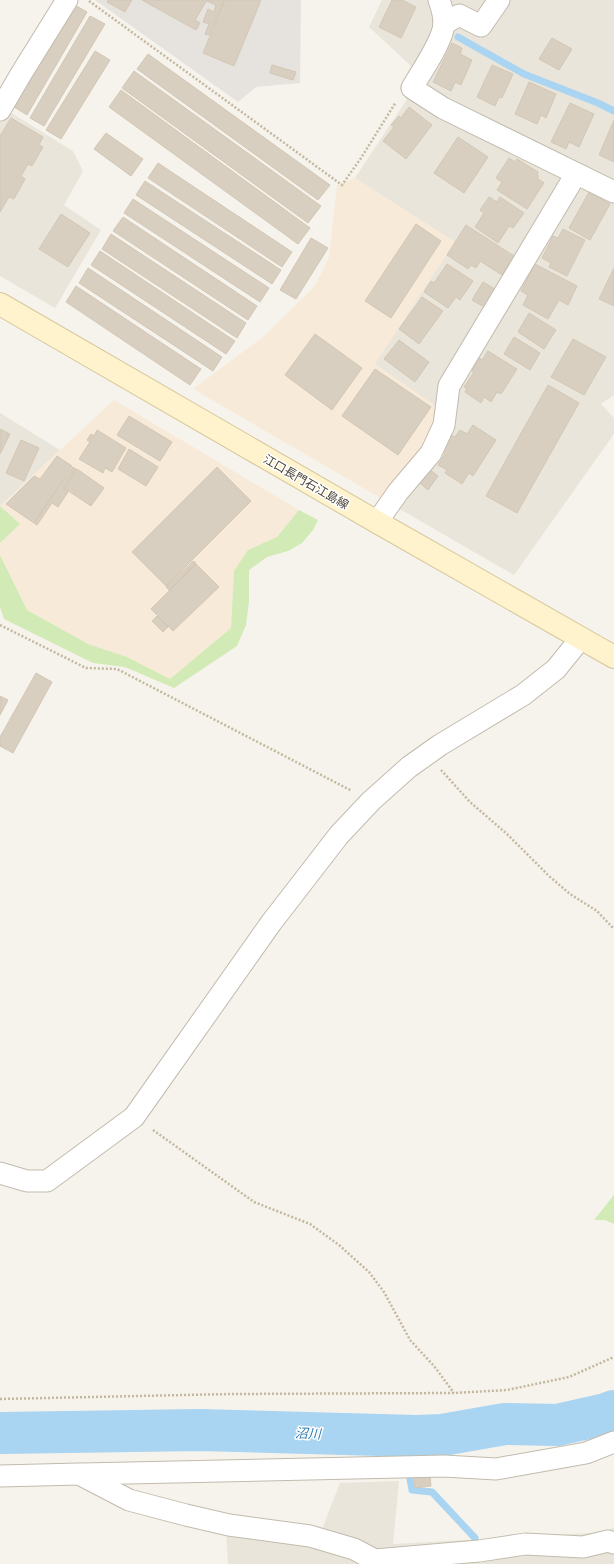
<svg xmlns="http://www.w3.org/2000/svg" width="614" height="1564" viewBox="0 0 614 1564" font-family="'PT Sans Narrow','Noto Sans JP',sans-serif">
	<style>
		.residential { fill: #eae5da }
		.commercial { fill: #f7ead8 }
		.industrial { fill: #e6e2dd }
		.green { fill: #d2eab5 }
		.lines { fill: none; stroke-linecap: round; stroke-linejoin: round }
		.stream { stroke: #a9d4f2; stroke-width: 7 }
		.river { stroke: #a9d4f2; stroke-width: 42 }
		.building { fill: #d8cfc1; stroke: #d3c7b4 }
		.street-casing { stroke: #c2bbae; stroke-width: 23 }
		.secondary-casing { stroke: #d6c79b; stroke-width: 24 }
		.path { stroke: #c4b79f; stroke-width: 2.5; stroke-dasharray: 2 2; stroke-linecap: butt }
		.street { stroke: #fff; stroke-width: 21 }
		.secondary { stroke: #fff3cd; stroke-width: 22 }
		.labels { text-anchor: middle; stroke-width: 3; stroke-linejoin: round; paint-order: stroke }
		.street-label { font-size: 12px; fill: #4b4439; stroke: #fff }
		.water-label { font-size: 13px; font-style: italic; fill: #2e7ab2; stroke: #fff }
	</style>
	<rect width="100%" height="100%" fill="#f6f3ec"/>
	<g class="residential">
		<polygon points="382,0 614,0 614,395 601,404 614,418 614,434 514,575 384,500 374,365 454,242 355,178 407,99 399,88 411,66 369,27"/>
		<polygon points="0,106 73,151 83,171 64,205 101,230 55,308 0,276"/>
		<polygon points="0,413 60,450 0,506"/>
		<polygon points="399,1481 393,1544 607,1532 614,1527 614,1564 228,1564 226,1530 315,1547 340,1483"/>
	</g>
	<g class="commercial">
		<polygon points="355,178 455,242 375,364 436,406 435,430 384,500 193,389 263,337 315,286 329,257 337,185"/>
		<polygon points="114,400 299,510 277,537 248,550 234,571 231,628 170,679 127,657 88,644 27,610 0,555 0,543 20,524 0,506"/>
	</g>
	<polygon class="industrial" points="95,0 301,0 300,83 256,87 238,102"/>
	<g class="green">
		<polygon points="0,506 20,524 0,543"/>
		<polygon points="299,510 318,520 313,530 302,543 288,551 267,557 249,570 249,601 246,625 237,646 174,688 125,667 93,663 4,619 0,607 0,555 27,610 88,644 127,657 170,679 231,628 234,571 248,550 277,537"/>
		<polygon points="614,1195 614,1224 605,1220 594,1220"/>
	</g>
	<g class="lines">
		<g class="stream">
			<polyline points="458,37 524,74 598,103 614,111"/>
			<polyline points="410,1479 412,1490 432,1492 475,1538"/>
		</g>
		<polyline class="river" points="0,1433 200,1430 416,1436 442,1435 505,1424 557,1425 606,1414 614,1411"/>
	</g>
	<g class="building">
		<polygon points="108,0 132,0 125,12 107,2"/>
		<polygon points="142,0 207,0 195,20 200,23 196,30"/>
		<polygon points="208,0 224,0 209,35 205,34 209,24 203,22 208,9 214,12 216,5 207,1"/>
		<polygon points="225,0 261,0 234,66 203,53"/>
		<polygon points="392,0 402,0 416,7 401,38 379,27"/>
		<polygon points="73,4 87,12 27,115 14,107"/>
		<polygon points="90,16 105,24 44,126 30,118"/>
		<polygon points="552,38 572,49 559,70 539,59"/>
		<polygon points="452,43 462,48 460,54 472,60 461,85 455,82 451,91 433,82"/>
		<polygon points="95,51 110,60 61,139 46,130"/>
		<polygon points="148,54 330,185 318,200 137,69"/>
		<polygon points="272,65 296,72 293,80 270,73"/>
		<polygon points="492,65 513,74 502,98 499,97 495,106 477,97"/>
		<polygon points="134,71 321,206 308,223 122,88"/>
		<polygon points="529,82 556,94 546,118 541,115 537,124 515,114"/>
		<polygon points="121,90 310,228 298,244 109,107"/>
		<polygon points="570,103 594,114 579,147 569,142 566,149 551,142"/>
		<polygon points="409,107 432,125 406,159 383,141 394,127 391,125 399,116 401,118"/>
		<polygon points="11,118 43,137 39,145 43,147 32,166 28,164 21,176 25,179 14,199 9,197 0,212 0,136"/>
		<polygon points="614,120 614,162 599,155"/>
		<polygon points="106,133 143,159 131,176 94,149"/>
		<polygon points="458,137 488,157 464,193 434,173"/>
		<polygon points="509,158 515,162 517,159 538,172 537,175 539,176 537,178 544,183 527,209 497,190 502,182 496,178"/>
		<polygon points="158,163 292,252 282,267 148,178"/>
		<polygon points="145,181 281,270 272,284 136,195"/>
		<polygon points="589,192 610,204 590,240 569,228"/>
		<polygon points="489,197 497,202 500,197 524,213 513,228 509,226 498,243 475,227 484,213 480,210"/>
		<polygon points="133,199 269,288 260,302 124,213"/>
		<polygon points="61,214 90,233 68,267 39,249"/>
		<polygon points="123,217 257,306 248,320 113,231"/>
		<polygon points="416,224 441,241 391,318 365,301"/>
		<polygon points="466,225 514,256 502,275 480,261 476,268 471,265 468,269 447,255"/>
		<polygon points="563,229 585,240 567,276 549,267 551,263 542,258 553,236 558,238"/>
		<polygon points="111,234 246,323 237,338 102,249"/>
		<polygon points="311,238 328,248 296,299 280,290"/>
		<polygon points="100,251 235,341 226,354 91,265"/>
		<polygon points="447,264 473,281 460,300 456,297 448,308 424,292 431,281 434,283"/>
		<polygon points="535,264 577,286 568,305 559,300 548,319 523,305 528,295 521,291"/>
		<polygon points="88,268 222,357 213,371 79,283"/>
		<polygon points="614,268 614,306 599,299"/>
		<polygon points="483,282 495,289 484,307 472,300"/>
		<polygon points="76,286 201,369 190,385 66,302"/>
		<polygon points="422,297 443,311 419,344 399,329"/>
		<polygon points="529,313 556,330 544,349 518,332"/>
		<polygon points="315,334 362,368 332,410 285,375"/>
		<polygon points="514,337 540,353 530,370 504,354"/>
		<polygon points="573,339 606,357 584,395 551,377"/>
		<polygon points="399,340 429,362 415,382 384,359"/>
		<polygon points="488,351 517,369 501,394 497,392 491,402 484,397 481,403 465,392 467,388 464,387 474,372 472,371 479,358 482,360"/>
		<polygon points="375,369 431,407 398,455 342,416"/>
		<polygon points="548,385 579,403 517,513 486,496"/>
		<polygon points="129,416 172,442 160,461 117,435"/>
		<polygon points="473,425 496,440 473,476 469,473 462,484 445,473 447,470 438,465 445,454 441,451 451,435 455,437 460,430 467,434"/>
		<polygon points="0,429 10,434 0,454"/>
		<polygon points="97,430 126,448 112,472 105,468 103,473 79,459 90,442 87,440 91,434 94,436"/>
		<polygon points="21,440 39,448 24,481 6,473"/>
		<polygon points="129,449 158,467 146,486 118,469"/>
		<polygon points="57,456 72,466 34,523 6,504 34,476 40,479"/>
		<polygon points="73,467 76,469 63,488 68,492 58,507 52,503 37,525 34,523"/>
		<polygon points="217,467 251,501 166,586 132,552"/>
		<polygon points="77,469 104,488 91,506 64,488"/>
		<polygon points="430,470 438,476 428,490 420,483"/>
		<polygon points="193,561 196,563 169,590 166,587"/>
		<polygon points="196,564 219,587 173,631 151,609"/>
		<polygon points="157,616 168,627 163,632 152,621"/>
		<polygon points="36,673 52,682 13,753 0,746 0,737"/>
		<polygon points="0,696 8,700 0,715"/>
		<polygon points="430,1475 431,1486 415,1488 414,1476"/>
	</g>
	<g class="lines">
		<defs>
			<g id="street">
				<path d="M439,0C442,8 444,16 444,24C443,41 421,72 412,88L443,108L614,192"/>
				<polyline points="444,24 459,15 481,26 499,0"/>
				<polyline points="0,110 21,74 67,0"/>
				<polyline points="377,522 398,492 431,453 444,425 449,386 576,174"/>
				<polyline points="0,1173 27,1181 47,1181 134,1117 271,923 339,835 371,801 409,767 440,745 523,695 556,669 581,638"/>
				<polyline points="82,1474 444,1466 496,1469 586,1453 614,1442"/>
				<polyline points="0,1476 79,1474 129,1500 186,1515 229,1525 310,1536 354,1549 375,1560 479,1551 525,1544 583,1547 608,1541 614,1543"/>
			</g>
			<polyline id="secondary" points="0,304 377,522 614,657"/>
		</defs>
		<use href="#street" class="street-casing"/>
		<use href="#secondary" class="secondary-casing"/>
		<g class="path">
			<polyline points="89,1 342,185 361,158 396,102"/>
			<polyline points="0,625 86,668 117,669 352,791"/>
			<polyline points="441,770 470,802 507,834 549,876 570,894 597,911 614,929"/>
			<polyline points="153,1130 254,1202 310,1224 339,1245 369,1272 384,1292 410,1340 434,1366 454,1393"/>
			<polyline points="0,1399 230,1394 454,1393 507,1390 569,1377 614,1357"/>
		</g>
		<use href="#street" class="street"/>
		<use href="#secondary" class="secondary"/>
	</g>
	<g class="labels">
		<g class="street-label">
			<text transform="translate(306 482) rotate(30)" y="4">江口長門石江島線</text>
		</g>
		<g class="water-label">
			<text transform="translate(308 1433) rotate(2)" y="5">沼川</text>
		</g>
	</g>
</svg>
